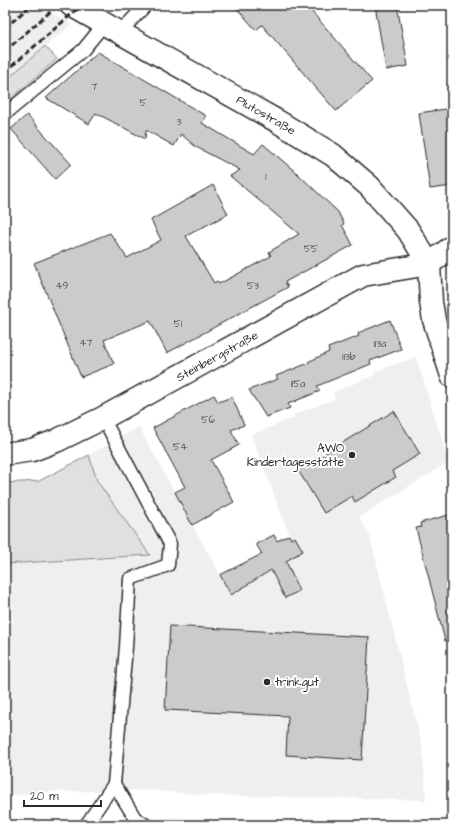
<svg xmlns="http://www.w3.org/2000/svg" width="457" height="830" viewBox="0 0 457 830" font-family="'Architects Daughter',sans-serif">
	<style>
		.built { fill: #efefef }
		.green { fill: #e0e0e0; stroke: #868686 }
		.building { fill: #cbcbcb; stroke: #2b2b2b }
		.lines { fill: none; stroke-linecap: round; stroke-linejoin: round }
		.lane-casing { stroke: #2b2b2b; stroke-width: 15 }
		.street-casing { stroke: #2b2b2b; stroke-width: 25 }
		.lane { stroke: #fff; stroke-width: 12 }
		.street { stroke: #fff; stroke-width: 22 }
		.rail { stroke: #2b2b2b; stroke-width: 3; stroke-dasharray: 6 3; stroke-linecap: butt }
		.poi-dot { fill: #2b2b2b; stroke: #fff; stroke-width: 1.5 }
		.labels { text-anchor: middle; stroke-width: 4; stroke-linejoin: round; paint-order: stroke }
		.number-label { font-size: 10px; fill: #535353 }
		.street-label { font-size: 12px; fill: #2b2b2b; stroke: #fff }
		.poi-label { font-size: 12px; fill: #2b2b2b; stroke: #fff; text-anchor: end }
	</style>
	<rect width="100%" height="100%" fill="#fff"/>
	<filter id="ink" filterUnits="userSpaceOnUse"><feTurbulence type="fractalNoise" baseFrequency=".025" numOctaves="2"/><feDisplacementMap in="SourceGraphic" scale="8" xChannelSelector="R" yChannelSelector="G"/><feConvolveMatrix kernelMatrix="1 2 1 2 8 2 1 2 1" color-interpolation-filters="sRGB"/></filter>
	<g filter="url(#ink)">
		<g class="built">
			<polygon points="17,5 38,5 72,24 5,81 5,16"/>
			<polygon points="416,357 449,462 359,517 370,536 423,750 426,800 208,795 146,790 42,792 5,796 5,625 13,624 9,564 150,555 97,481 89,455 139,427 231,595 297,554 251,435 294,418 293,415 335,399 333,392 375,375 374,372"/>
		</g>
		<g class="green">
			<polygon points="45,46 57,59 5,104 5,81"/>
			<polygon points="89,455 97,481 150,555 5,564 5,483 39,481"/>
		</g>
		<g class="building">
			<polygon points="234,5 306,5 372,81 336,111 262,25 256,30"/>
			<polygon points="375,5 397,5 408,66 386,70"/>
			<polygon points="98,52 206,116 202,123 254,154 263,144 298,174 338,212 344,224 342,225 353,245 285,282 288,287 167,353 150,321 104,340 114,364 81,377 34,263 110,233 127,258 161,240 151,220 213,185 228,214 186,236 214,283 217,281 219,284 271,256 269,252 299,234 230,176 240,170 196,147 181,134 174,146 146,130 145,139 96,113 89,124 46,98"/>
			<polygon points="452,108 452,186 430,189 419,113"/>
			<polygon points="27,115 71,164 55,179 11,129"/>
			<polygon points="390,320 401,349 370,361 371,364 317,386 320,391 288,404 290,408 266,417 249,390 278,379 276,376 309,363 308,362 329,352 328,348 359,336 358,333"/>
			<polygon points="214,395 218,402 232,397 244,425 231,430 239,445 211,460 234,502 192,525 175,492 185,487 153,428"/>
			<polygon points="394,411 420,454 392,471 396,477 355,502 352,496 324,513 298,470"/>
			<polygon points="452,514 452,640 445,641 416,528 421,527 420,523"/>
			<polygon points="274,535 277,541 289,535 291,539 295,537 303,551 286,561 299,591 285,598 271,570 231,595 220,575 262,554 256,544"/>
			<polygon points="170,626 369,637 362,760 286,755 288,716 165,710"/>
		</g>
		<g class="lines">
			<defs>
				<g id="lane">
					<polyline points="120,32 146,5"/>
					<polyline points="5,114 83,50 105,23"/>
					<polyline points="114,784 135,818 146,825"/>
					<polyline points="86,825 114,784 126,647 130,579 168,565 170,544 103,418"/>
				</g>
				<g id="street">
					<polyline points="71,5 277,121 333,155 369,186 408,230 429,264"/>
					<polyline points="429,264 431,302 434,320 452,376"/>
					<polyline points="5,454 32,450 56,441 103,418 363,275 429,264 452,247"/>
				</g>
			</defs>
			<use href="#lane" class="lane-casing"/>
			<use href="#street" class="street-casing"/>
			<use href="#lane" class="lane"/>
			<use href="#street" class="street"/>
			<g class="rail">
				<polyline points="5,28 31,5"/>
				<polyline points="5,51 58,5"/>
				<polyline points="5,72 82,5"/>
			</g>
		</g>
	</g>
	<g class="poi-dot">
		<circle cx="352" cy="455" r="4"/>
		<circle cx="267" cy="682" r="4"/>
	</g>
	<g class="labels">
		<g class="number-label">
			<text x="94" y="90">7</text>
			<text x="143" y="106">5</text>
			<text x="179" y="125">3</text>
			<text x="266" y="180">1</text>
			<text x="311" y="252">55</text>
			<text x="62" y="289">49</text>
			<text x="253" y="289">53</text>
			<text x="178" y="327">51</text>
			<text x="86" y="346">47</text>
			<text x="380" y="347">113a</text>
			<text x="349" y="360">113b</text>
			<text x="298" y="387">115a</text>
			<text x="208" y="423">56</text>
			<text x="180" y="450">54</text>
		</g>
		<g class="street-label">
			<text transform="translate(266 115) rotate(30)" y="4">Plutostraße</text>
			<text transform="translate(217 356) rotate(-29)" y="4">Steinbergstraße</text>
		</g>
		<g class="poi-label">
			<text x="344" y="452">AWO<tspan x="344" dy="14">Kindertagesstätte</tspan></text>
			<text x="275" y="686" text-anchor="start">trinkgut</text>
		</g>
	</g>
	<rect width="457" height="830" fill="none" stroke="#fff" stroke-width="20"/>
	<rect x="10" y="10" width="437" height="810" fill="none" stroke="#2b2b2b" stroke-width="1.5" filter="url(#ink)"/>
	<path d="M24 800v6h77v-6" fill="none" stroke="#2b2b2b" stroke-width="2"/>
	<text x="30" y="800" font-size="12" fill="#2b2b2b" stroke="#ffffff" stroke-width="3" paint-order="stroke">20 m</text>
</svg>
